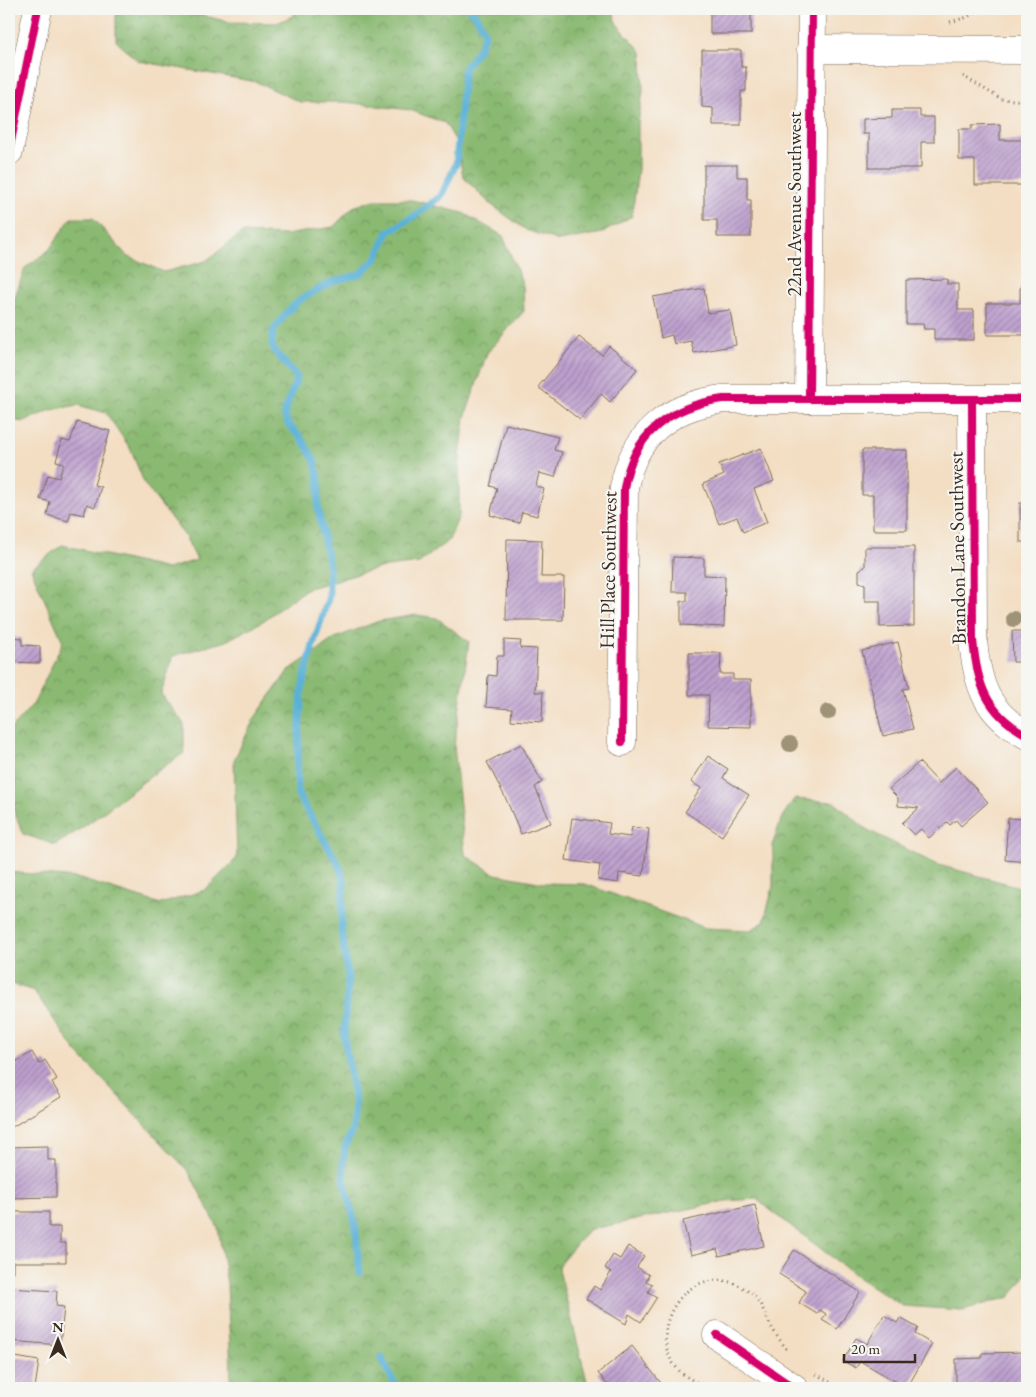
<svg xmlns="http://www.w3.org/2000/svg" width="1036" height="1397" viewBox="0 0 1036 1397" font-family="'EB Garamond',serif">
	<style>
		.forest { fill: url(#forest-crowns); stroke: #627248 }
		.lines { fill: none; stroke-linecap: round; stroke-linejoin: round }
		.stream { stroke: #5ab1d7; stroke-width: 7 }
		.building { fill: url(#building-hatch) }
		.minor-casing { stroke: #7b6958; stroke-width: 29 }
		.path { stroke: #7b6958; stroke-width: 3; stroke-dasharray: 1 4; stroke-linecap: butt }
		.minor { stroke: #fff; stroke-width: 28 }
		.cycleway-casing { stroke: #f6f6f2; stroke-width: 11 }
		.cycleway { stroke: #d6006c; stroke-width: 8 }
		.tree { fill: #9e9377 }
		.labels { text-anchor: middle; stroke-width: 4; stroke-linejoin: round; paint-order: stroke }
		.street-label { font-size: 20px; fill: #3b2a1e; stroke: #f6f6f2 }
	</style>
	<defs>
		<pattern id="forest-crowns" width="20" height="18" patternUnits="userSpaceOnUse" patternTransform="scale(1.25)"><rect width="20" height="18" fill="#8ab972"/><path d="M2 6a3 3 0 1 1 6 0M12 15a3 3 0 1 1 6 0" fill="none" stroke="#72975d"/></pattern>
		<pattern id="building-hatch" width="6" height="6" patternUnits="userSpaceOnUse" patternTransform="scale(1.25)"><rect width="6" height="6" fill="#bda0ce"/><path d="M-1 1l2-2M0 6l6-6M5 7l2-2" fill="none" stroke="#9b83a7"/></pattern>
	</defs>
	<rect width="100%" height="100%" fill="#f6f6f2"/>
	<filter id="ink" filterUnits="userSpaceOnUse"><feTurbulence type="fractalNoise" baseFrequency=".02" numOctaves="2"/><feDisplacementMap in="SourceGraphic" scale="10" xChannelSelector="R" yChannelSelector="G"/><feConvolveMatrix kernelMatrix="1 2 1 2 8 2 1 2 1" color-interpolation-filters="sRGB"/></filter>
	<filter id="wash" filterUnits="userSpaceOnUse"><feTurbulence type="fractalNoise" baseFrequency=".0096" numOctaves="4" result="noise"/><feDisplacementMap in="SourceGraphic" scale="20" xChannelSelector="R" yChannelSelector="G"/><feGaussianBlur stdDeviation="1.12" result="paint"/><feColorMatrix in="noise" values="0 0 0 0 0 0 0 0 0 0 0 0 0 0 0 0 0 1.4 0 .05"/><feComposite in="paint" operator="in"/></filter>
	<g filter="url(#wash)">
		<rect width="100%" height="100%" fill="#f3dec3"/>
		<g class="forest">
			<polygon points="129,9 179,9 228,22 277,23 295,15 295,9 613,9 616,23 642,52 643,91 638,123 638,169 632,216 602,233 559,241 526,230 489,203 463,177 457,143 445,123 410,110 345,102 300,102 257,82 138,61 116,41 116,15"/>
			<path d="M374,200H412L463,213L503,236L523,285L524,311L487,353L465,417L459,466V516L449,540L419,563L379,568L306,589L263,621L226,641L173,656L161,694L184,724V753C139,782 101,818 55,845L23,834L9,798V731L34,703L63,642L31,569L62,545L167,569L197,560L185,536L145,485L130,448L106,413L78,405L51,410L22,422L9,419V314L25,268L49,250L71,218H93L127,256L164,272L206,261L242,233L286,235L333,227L353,207Z"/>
			<polygon points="417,615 437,618 469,642 454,746 465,855 495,874 544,883 585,884 706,928 750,930 764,922 773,886 773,843 782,817 794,799 834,802 866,829 935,864 1027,889 1027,1273 1010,1297 962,1310 903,1306 859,1278 756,1199 726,1201 588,1230 558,1266 587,1381 592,1388 229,1388 231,1370 227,1284 218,1228 189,1172 75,1050 34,991 9,983 9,872 77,878 161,904 205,890 237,858 234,760 254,719 288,671 335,638 379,621"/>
		</g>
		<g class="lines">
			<g class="stream">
				<polyline points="360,1273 355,1223 345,1184 343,1165 345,1147 353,1128 355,1103 344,1036 348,977 341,929 344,883 339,865 298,795 297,769 302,688 313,645 329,596 329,567 318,508 319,479 314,459 301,438 288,424 284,414 297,377 276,353 272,345 273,331 286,313 301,299 332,282 360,274 376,259 388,232 413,217 441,196 456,164 464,69 479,49 485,33 477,17 469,9"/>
				<polyline points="381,1357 397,1388"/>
			</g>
		</g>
		<g id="blocks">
			<g class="building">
				<polygon points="694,9 751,9 751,34 710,34 710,12 694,12"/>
				<polygon points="702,50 741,50 741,67 746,67 746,91 741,91 741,125 713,125 713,108 702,107"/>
				<polygon points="892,110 920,110 920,117 934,117 934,142 921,142 921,168 869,168 869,134 863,134 863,119 892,118"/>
				<polygon points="1000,124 1000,140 1026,140 1026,185 975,185 975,160 959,160 959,129 972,129 972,125"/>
				<polygon points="704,165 737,165 737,177 747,177 747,200 751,200 751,237 717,237 717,220 704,220"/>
				<polygon points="947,279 947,284 958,284 958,310 974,310 974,340 934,340 934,329 924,329 923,324 906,324 906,280"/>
				<polygon points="1020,287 1027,287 1027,335 987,335 987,303 1020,303"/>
				<polygon points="704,288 708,313 730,310 736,345 694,353 691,341 674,344 672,335 661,338 653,297"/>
				<polygon points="579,337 602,355 609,346 637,369 610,402 601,394 580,420 538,387"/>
				<polygon points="77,422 110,431 94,485 101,487 95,507 87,504 84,515 71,512 68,521 47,515 50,502 40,499 48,475 59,478 64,463 56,461 62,440 70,442"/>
				<polygon points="506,424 558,437 554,450 562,452 555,477 539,473 536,486 544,489 537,516 522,512 519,523 490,515 497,488 490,486"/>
				<polygon points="761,448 774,481 754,489 767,522 743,532 737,517 719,524 703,484 724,475 719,464"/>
				<polygon points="862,450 907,450 907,530 873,530 873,495 862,495"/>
				<rect x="1020" y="503" width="7" height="39"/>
				<polygon points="507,539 542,540 541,577 564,577 563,620 506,620"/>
				<polygon points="865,547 914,547 914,626 880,627 880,601 865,601 865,584 859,582 859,570 865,567"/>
				<polygon points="673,557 704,558 704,575 725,576 724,627 681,625 681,601 687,601 687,592 672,592"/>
				<polygon points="1012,631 1027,631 1027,662 1013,662"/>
				<polygon points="9,637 22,638 22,645 40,646 40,663 9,662"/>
				<polygon points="504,640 521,641 520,648 537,649 535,692 543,692 542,722 511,720 512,709 486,707 488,675 496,676 497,656 504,656"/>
				<polygon points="898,642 909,688 903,689 913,729 883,736 862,651"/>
				<polygon points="689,653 721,653 720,674 733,674 733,680 751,680 751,727 708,726 709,695 689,695"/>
				<polygon points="521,744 542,782 535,787 551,823 521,834 506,799 487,762"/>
				<polygon points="708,756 728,769 723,778 749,795 722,836 685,812 701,788 691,782"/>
				<polygon points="919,762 939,783 956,767 988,802 961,826 956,820 950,825 947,822 929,838 921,829 914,835 902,823 919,808 898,806 898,798 889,789"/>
				<polygon points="572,818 610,823 608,834 630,837 632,827 649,829 643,876 619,873 618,883 598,880 600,865 566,860"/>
				<polygon points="1008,818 1027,819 1027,862 1005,860"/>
				<polygon points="32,1052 39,1064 45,1060 57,1079 52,1083 61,1097 9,1129 9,1066"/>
				<polygon points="48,1146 48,1160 56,1160 56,1197 9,1198 9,1147"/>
				<polygon points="755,1205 764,1246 719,1256 717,1249 691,1255 683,1221"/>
				<polygon points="9,1212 49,1212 49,1227 60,1227 60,1243 66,1243 66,1262 13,1262 13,1274 9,1274"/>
				<polygon points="628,1246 644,1256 637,1267 649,1275 646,1281 652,1284 648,1292 657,1297 641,1322 629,1314 626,1324 586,1299 594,1286 600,1290 611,1272 605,1268 613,1255 620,1259"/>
				<polygon points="794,1250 860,1292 837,1329 822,1320 826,1314 820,1310 817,1314 799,1303 806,1291 779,1274"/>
				<polygon points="9,1288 57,1291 56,1306 64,1307 60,1345 9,1341"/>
				<polygon points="884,1315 897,1323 900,1318 918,1328 915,1334 932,1344 907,1388 860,1361 856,1368 843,1361 856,1338 867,1344"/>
				<polygon points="632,1346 664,1387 662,1388 610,1388 598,1373"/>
				<polygon points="1026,1352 1027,1388 956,1388 956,1359 982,1358 982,1353"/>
				<polygon points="9,1356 39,1361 35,1388 9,1388"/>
			</g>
		</g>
	</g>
	<g filter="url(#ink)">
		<use href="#blocks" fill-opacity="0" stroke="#7b6958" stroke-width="1"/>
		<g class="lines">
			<defs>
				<g id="minor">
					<polyline points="811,49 1027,50"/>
					<polyline points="9,151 38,9"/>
					<polyline points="809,399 812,9"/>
					<path d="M972,400L973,640C977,684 986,713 1027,735"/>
					<path d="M622,742L624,488C633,434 670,406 723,399H1027"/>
					<polyline points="717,1335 794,1388"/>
				</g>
			</defs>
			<use href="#minor" class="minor-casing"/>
			<g class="path">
				<polyline points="950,22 968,17 978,9"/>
				<polyline points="963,76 1001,99 1027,101"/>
				<polyline points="816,1374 840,1388"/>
				<path d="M741,1388C726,1386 710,1388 696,1382C629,1351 684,1250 745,1289C762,1300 762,1310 771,1326C775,1334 782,1343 788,1351"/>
			</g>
			<use href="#minor" class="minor"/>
			<defs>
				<g id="cycleway">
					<polyline points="9,151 38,9"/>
					<polyline points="809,399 812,9"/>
					<path d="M972,400L973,640C977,684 986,713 1027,735"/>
					<path d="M622,742L624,488C633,434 670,406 723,399H1027"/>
					<polyline points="717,1335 794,1388"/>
				</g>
			</defs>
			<use href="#cycleway" class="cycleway-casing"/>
			<use href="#cycleway" class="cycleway"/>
		</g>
		<g class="tree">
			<circle cx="1014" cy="619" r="8"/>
			<circle cx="828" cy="712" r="8"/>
			<circle cx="790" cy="744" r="8"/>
		</g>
	</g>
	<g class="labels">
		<g class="street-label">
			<text transform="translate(794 204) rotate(-90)" y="7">22nd Avenue Southwest</text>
			<text transform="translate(957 548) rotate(-91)" y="7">Brandon Lane Southwest</text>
			<text transform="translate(608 570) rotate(-89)" y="7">Hill Place Southwest</text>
		</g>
	</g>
	<rect width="1036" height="1397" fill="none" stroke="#f6f6f2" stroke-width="30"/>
	<g transform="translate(58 1340)" stroke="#f6f6f2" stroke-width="4" paint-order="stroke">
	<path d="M0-4L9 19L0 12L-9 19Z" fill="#3b2a1e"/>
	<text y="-8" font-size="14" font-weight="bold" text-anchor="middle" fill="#3b2a1e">N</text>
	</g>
	<path d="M844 1354v8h71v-8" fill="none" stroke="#3b2a1e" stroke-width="2.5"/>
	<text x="851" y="1354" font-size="15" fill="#3b2a1e" stroke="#f6f6f2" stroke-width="4" paint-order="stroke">20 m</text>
</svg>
